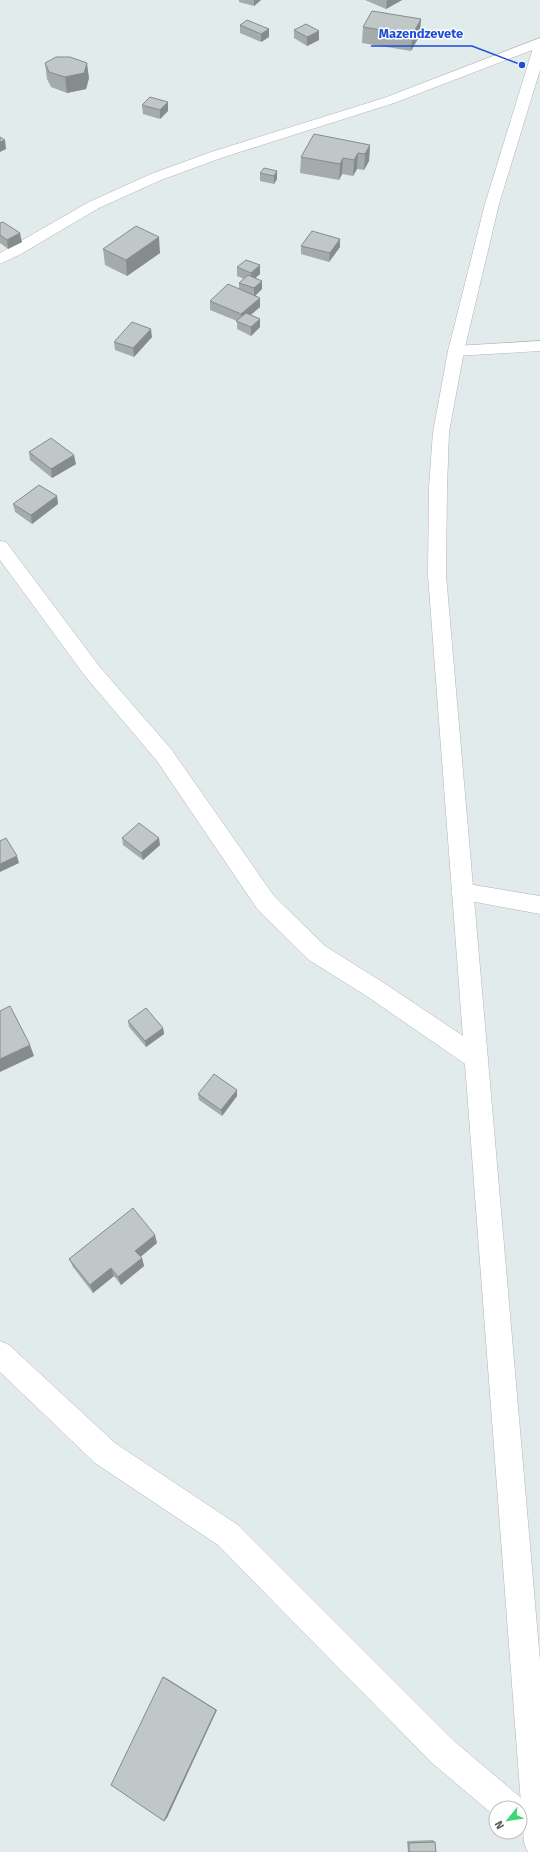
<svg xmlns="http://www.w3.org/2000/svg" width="540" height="1852" viewBox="0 0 540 1852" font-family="'Fira Sans',sans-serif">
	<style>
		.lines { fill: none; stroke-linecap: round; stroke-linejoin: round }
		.street-casing { stroke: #b6b0b1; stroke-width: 1 }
		.secondary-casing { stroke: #b9b2b3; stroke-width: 1 }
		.street { fill: #fff; fill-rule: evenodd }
		.secondary { fill: #fff; fill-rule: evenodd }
		.wall { fill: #a4abab }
		.shaded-wall { fill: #868b8b }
		.building { fill: #bfc7c7; stroke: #868b8b }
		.leader { fill: none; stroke: #1d4ed8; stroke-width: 1.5 }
		.callout-dot { fill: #1d4ed8; stroke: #fff; stroke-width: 1.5 }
		.callout-label { font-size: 13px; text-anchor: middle; font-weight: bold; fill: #1d4ed8; stroke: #fff; stroke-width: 3; stroke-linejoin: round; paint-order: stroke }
	</style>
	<rect width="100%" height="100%" fill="#e2ebec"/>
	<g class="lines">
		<defs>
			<g id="street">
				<polygon points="540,38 540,47 394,103 221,158 161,180 99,208 21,254 0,264 0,253 89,202 151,174 211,152 384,98"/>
				<polygon points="540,341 540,351 456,356 450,355 448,351 450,347 456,346"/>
				<polygon points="0,541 6,542 99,666 171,749 274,896 325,946 384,983 484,1050 488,1058 484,1066 476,1069 468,1066 368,997 309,960 258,910 157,761 85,676 0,560"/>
				<polygon points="462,883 540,896 540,914 454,898 451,892 454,886"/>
				<polygon points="0,1341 9,1345 115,1443 238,1525 454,1741 520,1797 525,1808 520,1819 520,1808 496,1808 496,1817 432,1763 218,1545 95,1463 0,1372"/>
			</g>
			<polygon id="secondary" points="540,44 540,70 499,204 464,351 449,432 447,487 446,575 540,1661 540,1852 528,1852 524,1843 428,575 429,487 433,432 448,351 485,204 533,48 535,45"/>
		</defs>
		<use href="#street" class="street-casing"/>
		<use href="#secondary" class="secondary-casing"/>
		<use href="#street" class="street"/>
		<use href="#secondary" class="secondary"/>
	</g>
	<g class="wall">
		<polygon points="239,0 261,0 254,6 239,2"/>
		<polygon points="365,0 402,0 386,9"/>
		<polygon points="240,25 269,29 269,37 261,42 240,33"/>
		<polygon points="363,27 420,35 411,51 362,43"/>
		<polygon points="294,30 319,40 307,46 294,38"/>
		<polygon points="45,63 89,78 86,89 67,93 51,87 47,79"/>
		<polygon points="168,102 168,111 160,119 143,114 142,105"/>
		<polygon points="370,145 369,161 364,170 357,169 353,176 342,174 339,180 300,173 301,157"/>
		<polygon points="277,171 277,179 274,184 260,181 260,173"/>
		<polygon points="0,223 22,242 8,249 0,243"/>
		<polygon points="340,239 340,247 329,262 301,254 301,246"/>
		<polygon points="103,249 160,253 127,276 105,265"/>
		<polygon points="237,267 260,274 255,278 262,289 255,296 260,307 251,315 260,319 260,327 251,336 237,329 237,321 210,310 210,301 239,289 239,283 244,279 237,276"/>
		<polygon points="152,337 134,357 115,350 114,342"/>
		<polygon points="29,452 76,464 52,478 30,460"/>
		<polygon points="57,496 58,504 32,524 15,512 13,504"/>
		<polygon points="122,838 160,845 143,860 123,845"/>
		<polygon points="128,1021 163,1028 164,1034 146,1047 129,1027"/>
		<polygon points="198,1094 237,1096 222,1116 199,1100"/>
		<polygon points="157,1243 140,1257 142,1258 144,1266 121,1285 114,1276 93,1293 73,1267 69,1259"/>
		<polygon points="433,1840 435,1842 436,1852 408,1852 407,1841"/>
	</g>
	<g class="shaded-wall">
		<polygon points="254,0 261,0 254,6"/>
		<polygon points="387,0 402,0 386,9"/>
		<polygon points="421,19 420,35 411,51 412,35"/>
		<polygon points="269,29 269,37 261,42 261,34"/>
		<polygon points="319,31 319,40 307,46 307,37"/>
		<polygon points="87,63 89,78 86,89 67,93 65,77"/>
		<polygon points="168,102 168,111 160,119 160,110"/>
		<polygon points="5,140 6,149 0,152 0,142"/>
		<polygon points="370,145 369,161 364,170 365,154"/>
		<polygon points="358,153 357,169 353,176 354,160"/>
		<polygon points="343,158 342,174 339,180 340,164"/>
		<polygon points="277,171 277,179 274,184 274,176"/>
		<polygon points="20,233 22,242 8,249 7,240"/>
		<polygon points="159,237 160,253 127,276 126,260"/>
		<polygon points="340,239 340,247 329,262 330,253"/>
		<polygon points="260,265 260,274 251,282 251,273"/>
		<polygon points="262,281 262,289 254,297 254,288"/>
		<polygon points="260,298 260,307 241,323 241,314"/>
		<polygon points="260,319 260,327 251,336 251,327"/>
		<polygon points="151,329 152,337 134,357 133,348"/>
		<polygon points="74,455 76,464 52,478 51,469"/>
		<polygon points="57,496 58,504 32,524 31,515"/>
		<polygon points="159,838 160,845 143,860 141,853"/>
		<polygon points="17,856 19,863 0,872 0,864"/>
		<polygon points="163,1028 164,1034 146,1047 145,1041"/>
		<polygon points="30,1045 34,1056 0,1072 0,1059"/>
		<polygon points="237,1090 237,1096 222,1116 221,1110"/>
		<polygon points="155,1235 157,1243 138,1259 135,1251"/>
		<polygon points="142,1258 144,1266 121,1285 118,1277"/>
		<polygon points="111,1268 114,1276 93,1293 90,1285"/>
		<polygon points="163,1677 166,1678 217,1710 167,1818 164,1821"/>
	</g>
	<g class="building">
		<polygon points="372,11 421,19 412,35 363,27"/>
		<polygon points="247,20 269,29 261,34 240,25"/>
		<polygon points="306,24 319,31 307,37 294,30"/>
		<polygon points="56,57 70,57 87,63 84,73 65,77 49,72 45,63"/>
		<polygon points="150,97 168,102 160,110 142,105"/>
		<polygon points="314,134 370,145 365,154 358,153 354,160 343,158 340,164 301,157"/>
		<polygon points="0,137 5,140 0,142"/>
		<polygon points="264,168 277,171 274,176 260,173"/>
		<polygon points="3,222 20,233 7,240 0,235 0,223"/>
		<polygon points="136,226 159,237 126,260 103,249"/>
		<polygon points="312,231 340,239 330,253 301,246"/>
		<polygon points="246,260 260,265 251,273 237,267"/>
		<polygon points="248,275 262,281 254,288 239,283"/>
		<polygon points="228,284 260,298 241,314 210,301"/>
		<polygon points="246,313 260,319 251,327 236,321"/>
		<polygon points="132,322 151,329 133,348 114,342"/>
		<polygon points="51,438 74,455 51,469 29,452"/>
		<polygon points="39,485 57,496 31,515 13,504"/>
		<polygon points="139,823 159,838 141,853 122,838"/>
		<polygon points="6,838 17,856 0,864 0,841"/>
		<polygon points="10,1006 30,1045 0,1059 0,1011"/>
		<polygon points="146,1008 163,1028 145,1041 128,1021"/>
		<polygon points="214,1074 237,1090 221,1110 198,1094"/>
		<polygon points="133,1208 155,1235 135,1251 142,1258 118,1277 111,1268 90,1285 69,1259"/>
		<polygon points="163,1677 216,1710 164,1821 111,1785"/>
		<polygon points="435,1842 436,1852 409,1852 409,1843"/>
	</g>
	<path class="leader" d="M522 65L472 46H371"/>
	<circle class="callout-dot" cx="522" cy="65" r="4"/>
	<g class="callout-label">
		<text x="421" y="38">Mazendzevete</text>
	</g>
	<g transform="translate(508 1820) rotate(240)"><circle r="19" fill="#ffffff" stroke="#c0bdbe"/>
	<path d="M0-3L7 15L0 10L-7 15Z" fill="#3ed675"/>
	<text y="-6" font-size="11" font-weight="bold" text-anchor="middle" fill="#625b5c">N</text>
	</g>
</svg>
